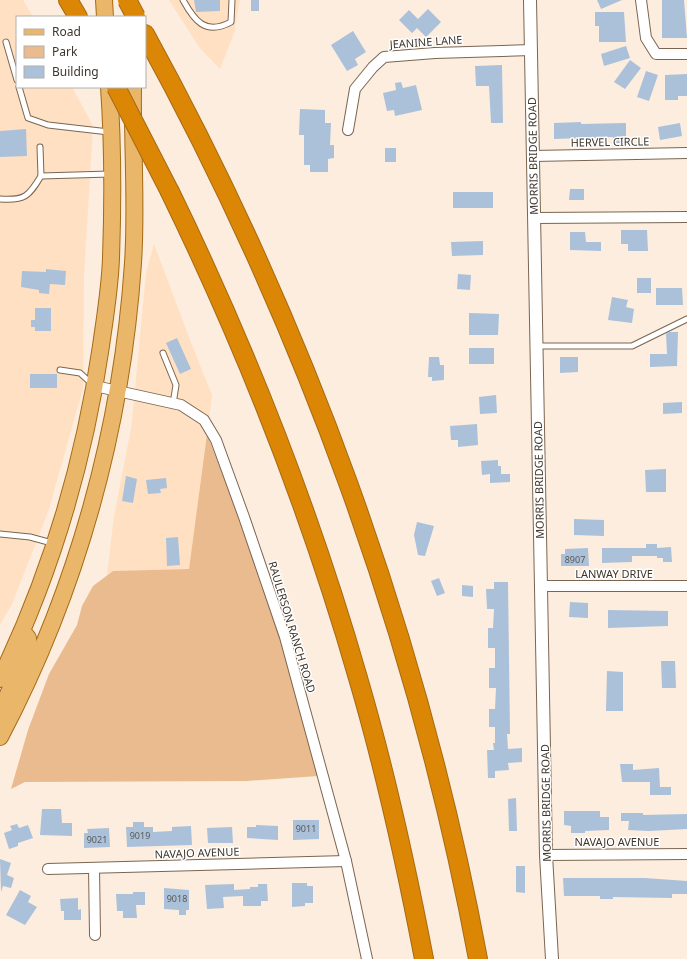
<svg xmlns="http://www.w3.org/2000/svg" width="687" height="959" viewBox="0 0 687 959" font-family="'Noto Sans',sans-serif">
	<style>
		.built { fill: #ffe0c3 }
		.green { fill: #e9bb8e }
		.building { fill: #abc1d9 }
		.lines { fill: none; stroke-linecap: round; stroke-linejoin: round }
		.service-casing { stroke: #7b6551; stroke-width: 7 }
		.minor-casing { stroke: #7b6551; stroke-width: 12 }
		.tertiary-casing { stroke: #7b6551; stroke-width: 14 }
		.primary-casing { stroke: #a56a14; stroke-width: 18 }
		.motorway-casing { stroke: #a56a14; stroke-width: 20 }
		.service { stroke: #fff; stroke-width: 5 }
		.minor { stroke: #fff; stroke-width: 10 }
		.tertiary { stroke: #fff; stroke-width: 12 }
		.primary { stroke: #eab66a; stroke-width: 16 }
		.motorway { stroke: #dc8606; stroke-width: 18 }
		.motorway-bridge-casing { stroke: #a56a14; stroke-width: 20; stroke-linecap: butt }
		.motorway-bridge { stroke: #dc8606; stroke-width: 18 }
		.labels { text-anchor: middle; stroke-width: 3; stroke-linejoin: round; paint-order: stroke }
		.number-label { font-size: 9px; fill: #5a5958 }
		.street-label { font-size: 11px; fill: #3f362d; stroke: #fff }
	</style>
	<rect width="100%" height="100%" fill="#fceddf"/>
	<g class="built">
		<polygon points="0,0 23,0 33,17 17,17 17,87 72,87 93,126 84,276 83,388 49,509 12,604 0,625"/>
		<polygon points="169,0 240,0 234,33 220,69 199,47"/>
		<polygon points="154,244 190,340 212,395 209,419 197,408 183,401 135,390 146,273"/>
		<polygon points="134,400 180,410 200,424 207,434 189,569 113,571 107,575 114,516 131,429"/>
	</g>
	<polygon class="green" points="207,434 240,519 281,639 318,776 247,781 25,782 11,789 28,730 49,674 77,625 82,606 93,586 113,571 189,569"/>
	<g class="building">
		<polygon points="194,0 220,0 220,11 196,12"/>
		<rect x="251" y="0" width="8" height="11"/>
		<polygon points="597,0 622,0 601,9"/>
		<polygon points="662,0 684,0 687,38 662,38"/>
		<polygon points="428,9 441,22 426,37 417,28 412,33 399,20 409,10 418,19"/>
		<polygon points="595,12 624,12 626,42 599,42 599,26 595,26"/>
		<polygon points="353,31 366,52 355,59 358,65 347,71 331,45"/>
		<polygon points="626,46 630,58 604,66 601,54"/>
		<polygon points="630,60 641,68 625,89 614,82"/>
		<polygon points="502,65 503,123 491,123 489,86 476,86 475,66"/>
		<polygon points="646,71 658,75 649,101 637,97"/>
		<polygon points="687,74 687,96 678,96 678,100 665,100 665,75"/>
		<polygon points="401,82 403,88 416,85 422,110 395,116 394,110 387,111 383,93 396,90 395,83"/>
		<polygon points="300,109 325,110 325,123 331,123 330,145 334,145 334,158 328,159 328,172 310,172 310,165 304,165 304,135 299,135"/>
		<polygon points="581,122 581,124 626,123 626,143 613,143 613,137 554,139 554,123"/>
		<polygon points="680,123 682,136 660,140 658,127"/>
		<polygon points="26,129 27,156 0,157 0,131"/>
		<rect x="385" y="148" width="11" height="14"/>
		<polygon points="570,189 584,189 584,200 569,200"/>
		<rect x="453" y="192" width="40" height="16"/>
		<polygon points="621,230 647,230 648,251 628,251 628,244 621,244"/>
		<polygon points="570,232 585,232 586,242 601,242 601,251 570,250"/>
		<polygon points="483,241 483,255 452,256 451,242"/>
		<polygon points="46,269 66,271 65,285 50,284 49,294 39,293 39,290 21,287 22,271 46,272"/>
		<polygon points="458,274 471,275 470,290 457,289"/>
		<rect x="637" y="278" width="14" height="15"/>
		<polygon points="656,288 682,288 683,305 656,305"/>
		<polygon points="612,297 628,300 626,307 634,309 632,323 608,320"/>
		<polygon points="35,308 51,308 51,331 35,331 35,327 31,327 31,320 35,320"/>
		<polygon points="469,313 499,314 498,335 469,335"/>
		<polygon points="669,332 678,332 677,366 650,367 650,354 667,354 666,334"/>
		<polygon points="177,338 191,369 180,374 166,343"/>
		<rect x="469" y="348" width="25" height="16"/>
		<polygon points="429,357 439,357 440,365 444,365 444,380 432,381 432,377 428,377"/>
		<polygon points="560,357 578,357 578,372 560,373"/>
		<rect x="30" y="374" width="27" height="14"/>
		<polygon points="496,395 497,413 480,414 479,397"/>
		<polygon points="682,402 682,413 663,414 663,403"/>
		<polygon points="477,424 478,445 458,447 458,440 451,440 450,426"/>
		<polygon points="498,460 498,466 501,466 501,474 510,474 510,482 490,483 490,474 482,475 481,461"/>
		<polygon points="666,469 666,492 646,492 645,470"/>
		<polygon points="126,476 137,479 133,503 122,501"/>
		<polygon points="166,478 167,488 160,489 161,493 148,494 146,480"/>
		<polygon points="574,519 604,520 604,536 574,535"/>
		<polygon points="417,522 434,526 425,556 418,555 414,535"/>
		<polygon points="178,537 180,565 167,566 166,538"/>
		<polygon points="646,544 657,544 657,548 671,547 672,562 663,562 663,558 657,558 657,556 632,556 632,562 602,563 602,548 646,548"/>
		<polygon points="588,548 589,566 561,566 561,554 565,554 565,549"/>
		<polygon points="439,578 445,593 437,596 431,581"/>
		<polygon points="494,582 508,582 510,734 507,734 508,749 522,748 522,762 508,763 509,770 495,771 495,778 488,778 487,750 494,750 493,743 495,743 495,727 489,727 489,709 495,709 496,688 489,688 489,668 495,668 495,648 488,648 488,628 493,628 494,609 487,609 486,589 494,589"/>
		<polygon points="462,585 473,586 473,597 462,596"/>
		<polygon points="570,602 588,603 588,618 569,617"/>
		<polygon points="608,610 668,611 668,626 608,628"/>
		<polygon points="661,661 675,661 676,688 662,688"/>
		<polygon points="607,671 623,672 623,711 606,711"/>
		<polygon points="620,764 633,764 633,770 659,768 660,787 671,787 671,795 650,795 650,782 622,782"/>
		<polygon points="516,798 517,831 509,831 508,799"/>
		<polygon points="42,809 61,809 62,823 72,823 72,836 40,835"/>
		<polygon points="564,811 600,811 600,817 609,817 609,830 585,831 585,833 571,833 571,826 564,825"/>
		<polygon points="621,813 643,813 643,815 687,814 687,829 649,831 628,830 629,821 621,821"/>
		<polygon points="293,820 319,820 319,839 293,840"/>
		<polygon points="133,822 144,822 144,827 153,827 153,832 172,831 172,827 191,826 192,845 127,847 126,827 133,827"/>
		<polygon points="17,824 19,828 28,825 33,838 18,843 18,846 9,849 4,833 12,830 10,826"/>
		<polygon points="256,825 278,826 278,840 247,838 247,827 256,827"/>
		<polygon points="232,827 233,843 208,843 207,828"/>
		<polygon points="109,828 110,847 84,848 84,833 88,833 87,829"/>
		<polygon points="0,859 11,863 7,875 14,878 11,888 3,886 1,892"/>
		<polygon points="516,866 525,866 525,893 516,892"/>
		<polygon points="563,878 645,878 687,881 687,894 672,894 672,898 613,897 613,899 600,899 600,896 564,896"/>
		<polygon points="292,883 307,883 307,886 313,886 313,903 305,903 305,906 292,907"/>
		<polygon points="234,884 234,890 250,889 250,887 258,887 258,884 267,884 268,901 261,901 261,906 243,906 243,896 223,897 224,908 207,909 205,885"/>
		<polygon points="164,888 189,890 189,910 186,910 186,915 179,915 179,910 164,909"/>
		<polygon points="20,890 31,896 28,902 37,907 25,925 6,915"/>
		<polygon points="133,892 145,892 145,905 136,905 137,918 123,918 123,911 117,911 116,894 133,894"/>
		<polygon points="78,898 78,910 81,909 81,920 64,920 64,911 61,911 60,899"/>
	</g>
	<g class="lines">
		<defs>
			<g id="service">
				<path d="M183,0C194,20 205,36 231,22L232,0"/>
				<polyline points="6,42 17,80"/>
				<polyline points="19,87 28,118 48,125 109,132"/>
				<polyline points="40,147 41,176 110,174"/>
				<path d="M0,199C25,201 29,196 41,176"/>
				<polyline points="537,346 632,346 687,319"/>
				<polyline points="163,353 176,385 173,404"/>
				<polyline points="60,370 80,373 91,383"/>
				<polyline points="0,534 30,537 52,543"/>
			</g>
			<g id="minor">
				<polyline points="641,0 646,38 656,54 687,54"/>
				<polyline points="348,130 355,89 373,67 384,57 435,53 531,50"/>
				<polyline points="533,156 687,153"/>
				<polyline points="534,218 687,217"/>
				<polyline points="95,386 181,405 204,420 216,440 244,517 285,637 346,861 367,959"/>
				<polyline points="541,586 687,586"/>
				<polyline points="546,855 687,854"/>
				<polyline points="94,868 95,935"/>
				<polyline points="48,869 346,861"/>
			</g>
			<polyline id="tertiary" points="530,0 546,855 552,959"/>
			<g id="primary">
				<polyline points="104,0 105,17"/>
				<path d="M0,679C51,574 84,462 101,346C105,317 110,288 111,258C113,201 113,144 109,87"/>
				<polyline points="0,713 29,646 28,638 22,631"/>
				<path d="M0,737C77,591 122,428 133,263C137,204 132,146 133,87"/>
			</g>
			<g id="motorway">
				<polyline points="68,0 78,17"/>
				<path d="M145,34C303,322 418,636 478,959"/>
				<path d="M170,192C246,348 310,511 358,678C385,770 406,865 424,959"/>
			</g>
		</defs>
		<use href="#service" class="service-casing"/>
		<use href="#minor" class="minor-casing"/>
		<use href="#tertiary" class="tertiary-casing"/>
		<use href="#primary" class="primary-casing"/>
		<use href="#motorway" class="motorway-casing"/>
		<use href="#service" class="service"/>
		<use href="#minor" class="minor"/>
		<use href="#tertiary" class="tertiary"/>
		<use href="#primary" class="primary"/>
		<use href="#motorway" class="motorway"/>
		<defs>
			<g id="motorway-bridge">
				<polyline points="127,0 136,17"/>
				<polyline points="116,87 170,192"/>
			</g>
		</defs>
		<use href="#motorway-bridge" class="motorway-bridge-casing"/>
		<use href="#motorway-bridge" class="motorway-bridge"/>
	</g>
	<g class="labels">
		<g class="number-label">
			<text x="575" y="563">8907</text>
			<text x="306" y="832">9011</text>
			<text x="140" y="839">9019</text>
			<text x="97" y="843">9021</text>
			<text x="177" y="902">9018</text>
		</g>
		<g class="street-label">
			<text transform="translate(426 42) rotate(-4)" y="4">JEANINE LANE</text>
			<text transform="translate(610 142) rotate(-1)" y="4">HERVEL CIRCLE</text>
			<text transform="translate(533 156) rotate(-91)" y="4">MORRIS BRIDGE ROAD</text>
			<text transform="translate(539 480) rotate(-91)" y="4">MORRIS BRIDGE ROAD</text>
			<text x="614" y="578">LANWAY DRIVE</text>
			<text transform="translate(292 627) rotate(73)" y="4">RAULERSON RANCH ROAD</text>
			<text transform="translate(546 803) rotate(-91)" y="4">MORRIS BRIDGE ROAD</text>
			<text x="617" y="846">NAVAJO AVENUE</text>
			<text transform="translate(197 853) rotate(-2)" y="4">NAVAJO AVENUE</text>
		</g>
	</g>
	<rect x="16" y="16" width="130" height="72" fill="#ffffff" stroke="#b2afab"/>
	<rect x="24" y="29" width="20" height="6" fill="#eab66a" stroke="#b2afab"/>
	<text x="52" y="36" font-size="12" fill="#3f362d">Road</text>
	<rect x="24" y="46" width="20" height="12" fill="#e9bb8e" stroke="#b2afab"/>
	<text x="52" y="56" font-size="12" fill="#3f362d">Park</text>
	<rect x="24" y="66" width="20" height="12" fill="#abc1d9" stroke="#b2afab"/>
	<text x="52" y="76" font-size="12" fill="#3f362d">Building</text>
</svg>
